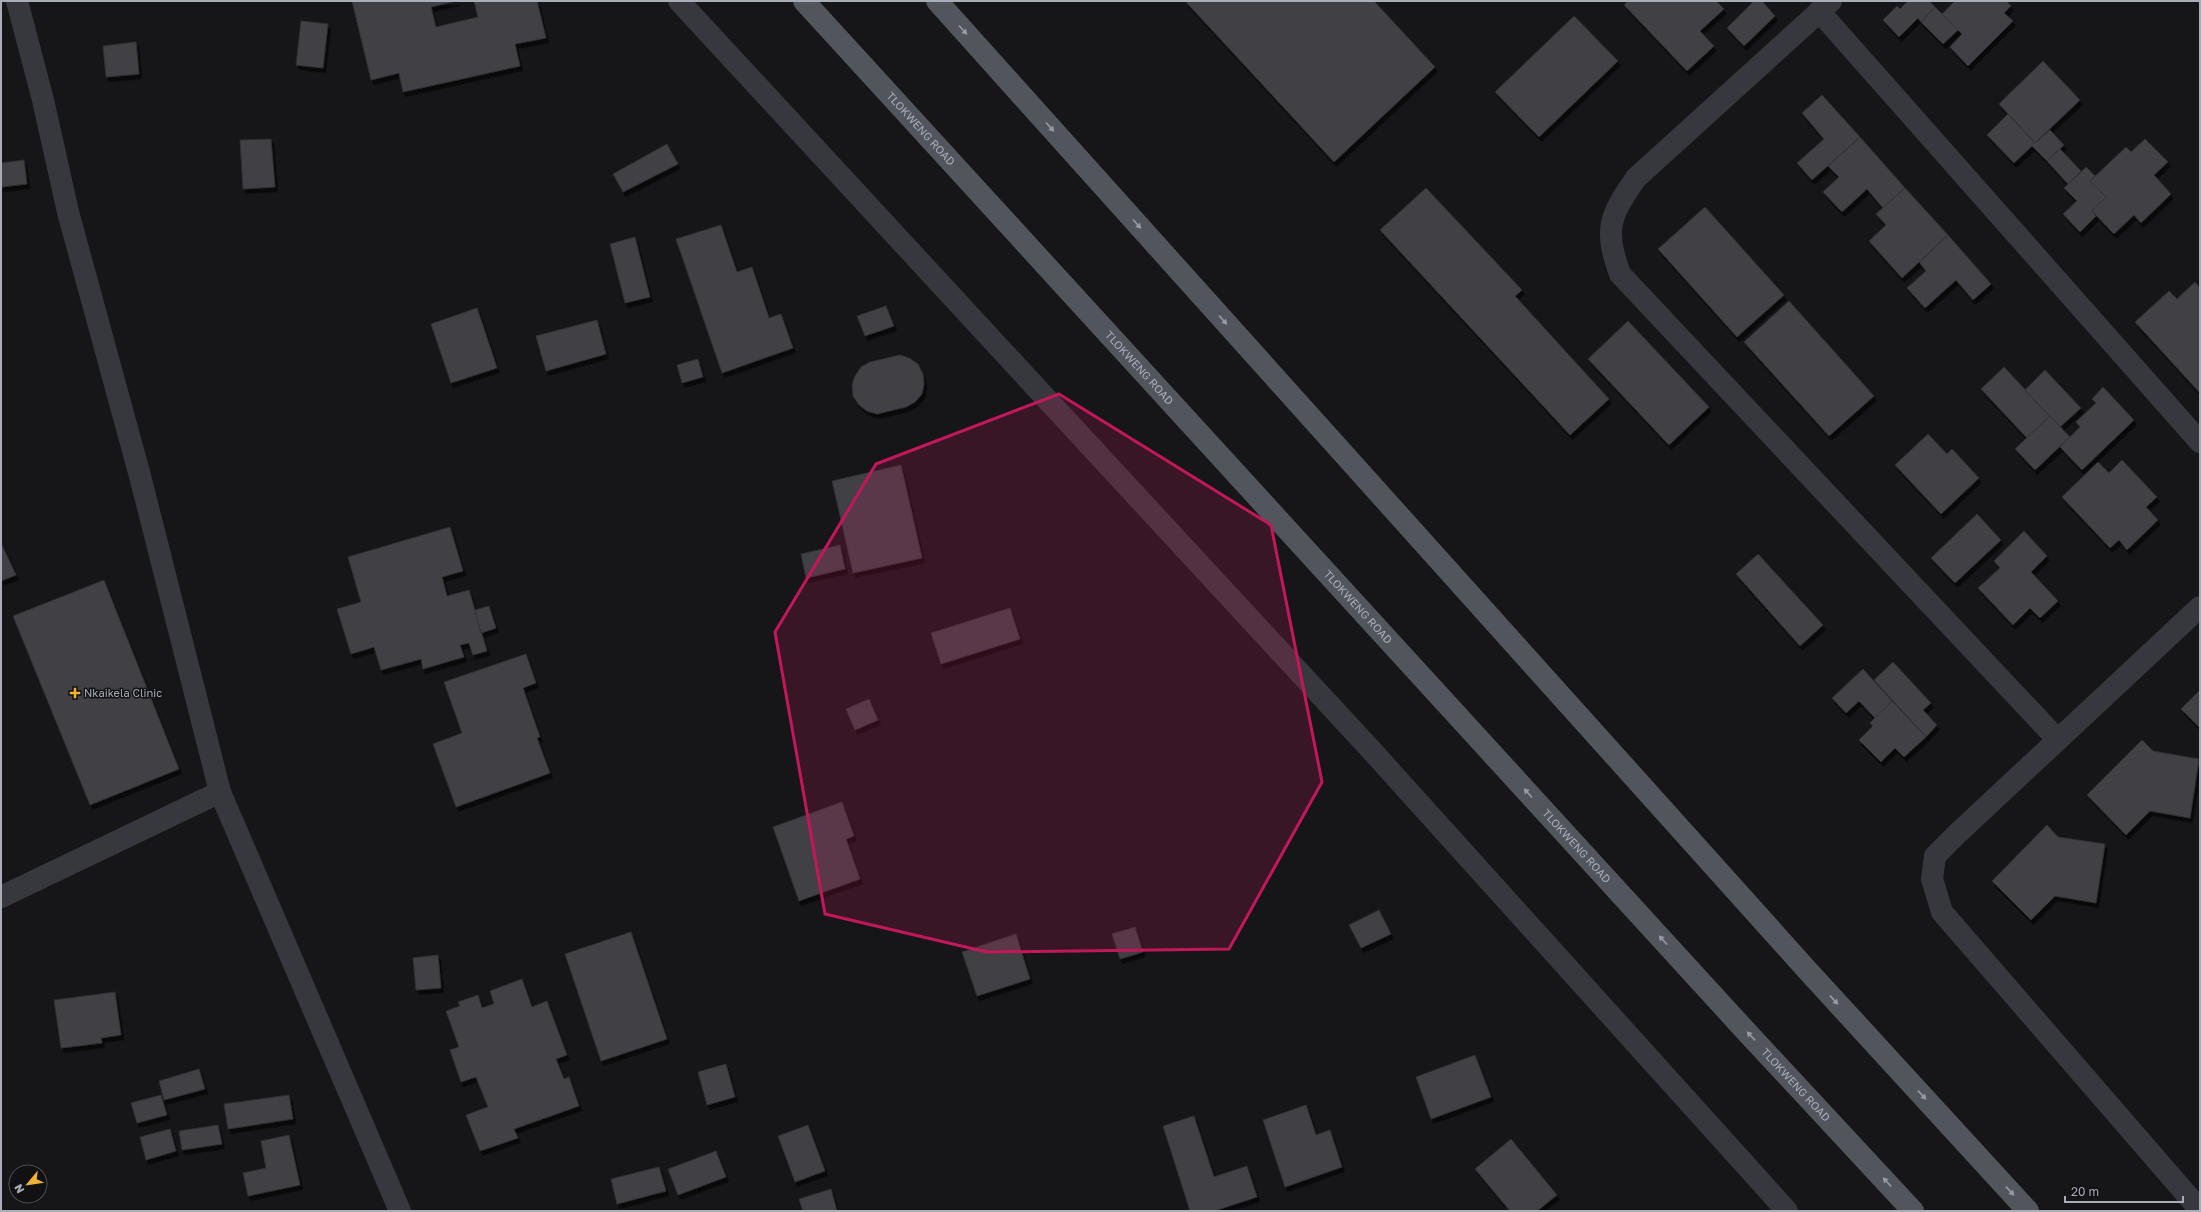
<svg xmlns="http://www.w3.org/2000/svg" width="2201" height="1212" viewBox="0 0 2201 1212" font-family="'Golos Text',sans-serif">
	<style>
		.building { fill: #404145; stroke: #303034; filter: url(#shadow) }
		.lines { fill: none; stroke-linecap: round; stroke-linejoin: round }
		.minor { stroke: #37383d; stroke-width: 22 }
		.major { stroke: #53555c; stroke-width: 22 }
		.oneway { fill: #979ba6 }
		.marked { fill: #c2185b; fill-opacity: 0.2; stroke: #c2185b; stroke-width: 3; stroke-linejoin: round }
		.poi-dot { fill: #f2b134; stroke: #111113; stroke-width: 1.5 }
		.labels { text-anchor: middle; stroke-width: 3; stroke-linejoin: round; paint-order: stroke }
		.street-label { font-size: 11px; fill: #a8adb8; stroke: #111113 }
		.poi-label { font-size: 11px; fill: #a8adb8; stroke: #111113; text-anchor: start }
	</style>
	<defs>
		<filter id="shadow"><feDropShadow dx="2.5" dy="4.5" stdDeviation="0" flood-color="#0009"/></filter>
	</defs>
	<rect width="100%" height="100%" fill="#161618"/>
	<g class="building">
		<polygon points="352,1 457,1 431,7 436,27 478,17 474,1 537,1 546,38 515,44 520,66 403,92 399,73 371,80"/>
		<polygon points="1185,1 1374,1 1435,67 1334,162"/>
		<polygon points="1628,1 1716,1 1724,9 1700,31 1714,46 1687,71 1624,5"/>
		<polygon points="1754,1 1762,1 1775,16 1744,46 1727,28"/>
		<polygon points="1908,1 1929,1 1935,7 1921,22 1918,18 1899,37 1883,20 1897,6 1900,9"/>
		<polygon points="1955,1 2006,1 2011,6 2004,13 2013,21 1968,66 1950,47 1962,34 1942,14"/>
		<polygon points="1935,7 1958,30 1943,44 1921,22"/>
		<polygon points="1574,16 1618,61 1539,137 1495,92"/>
		<polygon points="301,21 328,24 323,68 296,65"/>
		<polygon points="136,42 139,74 106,77 103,46"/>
		<polygon points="2043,61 2080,100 2035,143 1999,104"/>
		<polygon points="1822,95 1860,137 1812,180 1797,163 1824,139 1802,113"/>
		<polygon points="2008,114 2035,143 2050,130 2064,145 2047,161 2032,146 2014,163 1987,135"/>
		<polygon points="1860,137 1905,188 1883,208 1867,189 1842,212 1823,192 1839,177 1828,166"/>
		<polygon points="271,139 275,187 243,189 240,140"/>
		<polygon points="2145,139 2168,162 2154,175 2171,194 2141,223 2134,215 2114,234 2092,211 2106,197 2090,181 2126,147 2131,152"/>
		<polygon points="667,144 678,164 623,192 613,174"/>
		<polygon points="2060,149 2081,171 2068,184 2047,161"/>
		<polygon points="24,160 27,184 1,187 1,163"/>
		<polygon points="2086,167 2095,176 2090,181 2106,197 2092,211 2096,216 2080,232 2063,214 2077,201 2064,188"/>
		<polygon points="1426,188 1522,290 1515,296 1609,399 1570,435 1380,230"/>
		<polygon points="1905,188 1948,235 1902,278 1869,241 1886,225 1876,214"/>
		<polygon points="1705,207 1784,295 1737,337 1658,249"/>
		<polygon points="721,225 737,272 752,267 769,318 781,314 793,348 722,373 676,239"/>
		<polygon points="1948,235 1991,284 1973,300 1956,280 1925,308 1907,288 1926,271 1919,262"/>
		<polygon points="635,237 650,297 625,303 610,244"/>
		<polygon points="2195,282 2200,288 2200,393 2135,322 2169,291 2177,299"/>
		<polygon points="1789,301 1874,396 1829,436 1744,342"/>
		<polygon points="886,306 894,326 865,336 857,316"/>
		<polygon points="477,308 497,368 451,383 431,324"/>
		<polygon points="597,320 606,354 546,371 536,336"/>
		<polygon points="1628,321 1709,407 1669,445 1588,359"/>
		<polygon points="900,355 909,358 918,364 923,374 924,384 922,394 915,402 906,407 877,414 867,411 859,405 853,396 852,385 855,376 861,367 870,362"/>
		<polygon points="698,359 703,377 682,383 677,365"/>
		<polygon points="2004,367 2050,416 2027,438 1981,389"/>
		<polygon points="2045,370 2081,408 2060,427 2025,390"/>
		<polygon points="2103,387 2134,420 2082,470 2060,447 2080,427 2076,422 2096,403 2092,399"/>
		<polygon points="2050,416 2070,437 2035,470 2015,449"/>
		<polygon points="1928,434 1947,454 1952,449 1979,478 1941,514 1895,465"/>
		<polygon points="2122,460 2157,497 2146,507 2158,520 2127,550 2119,540 2110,548 2062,497 2098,462 2109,473"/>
		<polygon points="901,465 922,558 853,573 832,481"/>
		<polygon points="1977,514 2001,540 1955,583 1931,558"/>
		<polygon points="450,527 463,571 442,577 447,596 469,590 487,651 473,655 469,643 460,645 464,657 423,669 421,659 381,670 374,647 351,654 337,609 361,602 348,557"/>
		<polygon points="2024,531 2047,556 2031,572 2058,601 2040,618 2030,608 2013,625 1978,588 2000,568 1994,561"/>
		<polygon points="1,543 16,575 1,581"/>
		<polygon points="840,545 845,569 806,578 801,554"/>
		<polygon points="1758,554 1823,625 1800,646 1736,574"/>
		<polygon points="104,580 179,769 90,805 13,616"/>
		<polygon points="489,606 496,628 481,633 475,610"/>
		<polygon points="1010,608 1020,639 941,664 931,633"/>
		<polygon points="526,654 536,683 523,688 540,737 537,738 550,773 456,807 433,744 462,733 444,682"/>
		<polygon points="1893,662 1931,703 1923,710 1937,725 1926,737 1874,680"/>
		<polygon points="1863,669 1892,701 1875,718 1859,701 1846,713 1832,698"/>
		<polygon points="2200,690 2200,728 2181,709"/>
		<polygon points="869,699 878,720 855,730 846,709"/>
		<polygon points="1892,701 1926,737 1904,757 1895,748 1881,762 1859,740 1873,726 1870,723"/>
		<polygon points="2142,740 2153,751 2199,759 2190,818 2150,811 2126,835 2087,795"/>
		<polygon points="842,802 854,836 846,839 860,879 799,901 773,827"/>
		<polygon points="2047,825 2058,837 2105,844 2096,903 2055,896 2031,920 1992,881"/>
		<polygon points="1379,910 1391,934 1361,948 1349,925"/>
		<polygon points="1135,927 1143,952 1120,959 1112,934"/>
		<polygon points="631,932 667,1039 601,1061 565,954"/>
		<polygon points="1016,934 1030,979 977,996 962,952"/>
		<polygon points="438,955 441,988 416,990 413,958"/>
		<polygon points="522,979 532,1007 547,1001 567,1055 556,1059 564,1079 569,1077 579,1106 514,1129 518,1138 480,1151 466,1115 488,1107 476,1077 461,1082 450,1050 459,1047 446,1011 460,1006 458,1002 478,995 482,1008 494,1004 490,991"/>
		<polygon points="115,992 121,1035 101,1038 102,1043 61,1048 54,1000"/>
		<polygon points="1475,1055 1491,1097 1431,1119 1416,1077"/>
		<polygon points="726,1064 735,1097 707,1105 698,1072"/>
		<polygon points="199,1069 205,1089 164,1100 159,1081"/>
		<polygon points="161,1095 167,1115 137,1123 131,1103"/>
		<polygon points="289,1095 293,1119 228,1129 224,1104"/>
		<polygon points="1306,1105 1316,1135 1330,1130 1342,1167 1285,1187 1263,1120"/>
		<polygon points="1194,1116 1214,1177 1247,1166 1257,1197 1214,1211 1190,1211 1163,1126"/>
		<polygon points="218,1125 222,1144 182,1150 179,1131"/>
		<polygon points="808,1125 825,1171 795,1182 778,1136"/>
		<polygon points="170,1129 176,1151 146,1160 140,1137"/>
		<polygon points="289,1135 300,1185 248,1196 243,1173 266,1168 261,1141"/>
		<polygon points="1511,1139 1557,1195 1537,1211 1510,1211 1475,1169"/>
		<polygon points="716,1151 726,1177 678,1195 668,1169"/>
		<polygon points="659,1167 666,1191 617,1204 611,1179"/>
		<polygon points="831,1189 837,1211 803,1211 799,1199"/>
	</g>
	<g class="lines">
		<g class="minor">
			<polyline points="17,1 43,100 68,212 140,476 220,792"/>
			<polyline points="679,1 1373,752 1787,1211"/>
			<path d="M1831,1L1636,178C1609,217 1604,229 1620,274L2057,739"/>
			<polyline points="1819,11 2200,442"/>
			<polyline points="2200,607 1957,834 1935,856 1932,879 1942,912 2200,1210"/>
			<polyline points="1,897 220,792 400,1211"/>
		</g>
		<g class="major">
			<path id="s1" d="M804,1L1743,1028L1913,1211"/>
			<polyline points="937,1 1808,971 2028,1211"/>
		</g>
	</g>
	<defs><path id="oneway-solid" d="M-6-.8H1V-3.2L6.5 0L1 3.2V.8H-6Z"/></defs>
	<g class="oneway">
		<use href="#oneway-solid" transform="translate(963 30) rotate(48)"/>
		<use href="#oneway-solid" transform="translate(1050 127) rotate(48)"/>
		<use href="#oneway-solid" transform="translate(1137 224) rotate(48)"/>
		<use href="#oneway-solid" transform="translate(1223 320) rotate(48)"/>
		<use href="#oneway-solid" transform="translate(1528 793) rotate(-132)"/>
		<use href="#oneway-solid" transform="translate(1663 940) rotate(-132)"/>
		<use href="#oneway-solid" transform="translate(1834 1000) rotate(47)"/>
		<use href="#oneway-solid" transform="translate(1751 1036) rotate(-133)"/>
		<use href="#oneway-solid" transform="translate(1922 1095) rotate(47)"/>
		<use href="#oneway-solid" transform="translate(1887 1182) rotate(-133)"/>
		<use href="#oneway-solid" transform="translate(2010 1191) rotate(47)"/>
	</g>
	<path class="marked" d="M1059,394L1271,525L1322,782L1229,949L987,952L825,914L775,632L876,464Z"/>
	<path class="poi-dot" d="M73 687h4v4h4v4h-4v4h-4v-4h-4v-4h4z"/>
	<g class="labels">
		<g class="street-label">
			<text dy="4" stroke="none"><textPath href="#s1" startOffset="173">TLOKWENG ROAD</textPath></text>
			<text dy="4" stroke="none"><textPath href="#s1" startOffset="497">TLOKWENG ROAD</textPath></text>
			<text dy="4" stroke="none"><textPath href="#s1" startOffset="821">TLOKWENG ROAD</textPath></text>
			<text dy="4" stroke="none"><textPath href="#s1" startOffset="1145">TLOKWENG ROAD</textPath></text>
			<text dy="4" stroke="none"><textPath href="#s1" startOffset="1469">TLOKWENG ROAD</textPath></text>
		</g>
		<g class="poi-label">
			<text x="84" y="697">Nkaikela Clinic</text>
		</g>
	</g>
	<rect width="2201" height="1212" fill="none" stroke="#a8adb8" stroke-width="4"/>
	<g transform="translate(28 1184) rotate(241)"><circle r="19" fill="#111113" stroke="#4d4f55"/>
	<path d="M0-3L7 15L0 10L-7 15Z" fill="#f2b134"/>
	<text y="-6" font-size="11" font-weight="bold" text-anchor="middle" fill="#a8adb8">N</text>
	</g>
	<path d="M2065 1196v6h118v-6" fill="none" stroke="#a8adb8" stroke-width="2"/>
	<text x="2071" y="1196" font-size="12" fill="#a8adb8" stroke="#111113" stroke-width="3" paint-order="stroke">20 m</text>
</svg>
